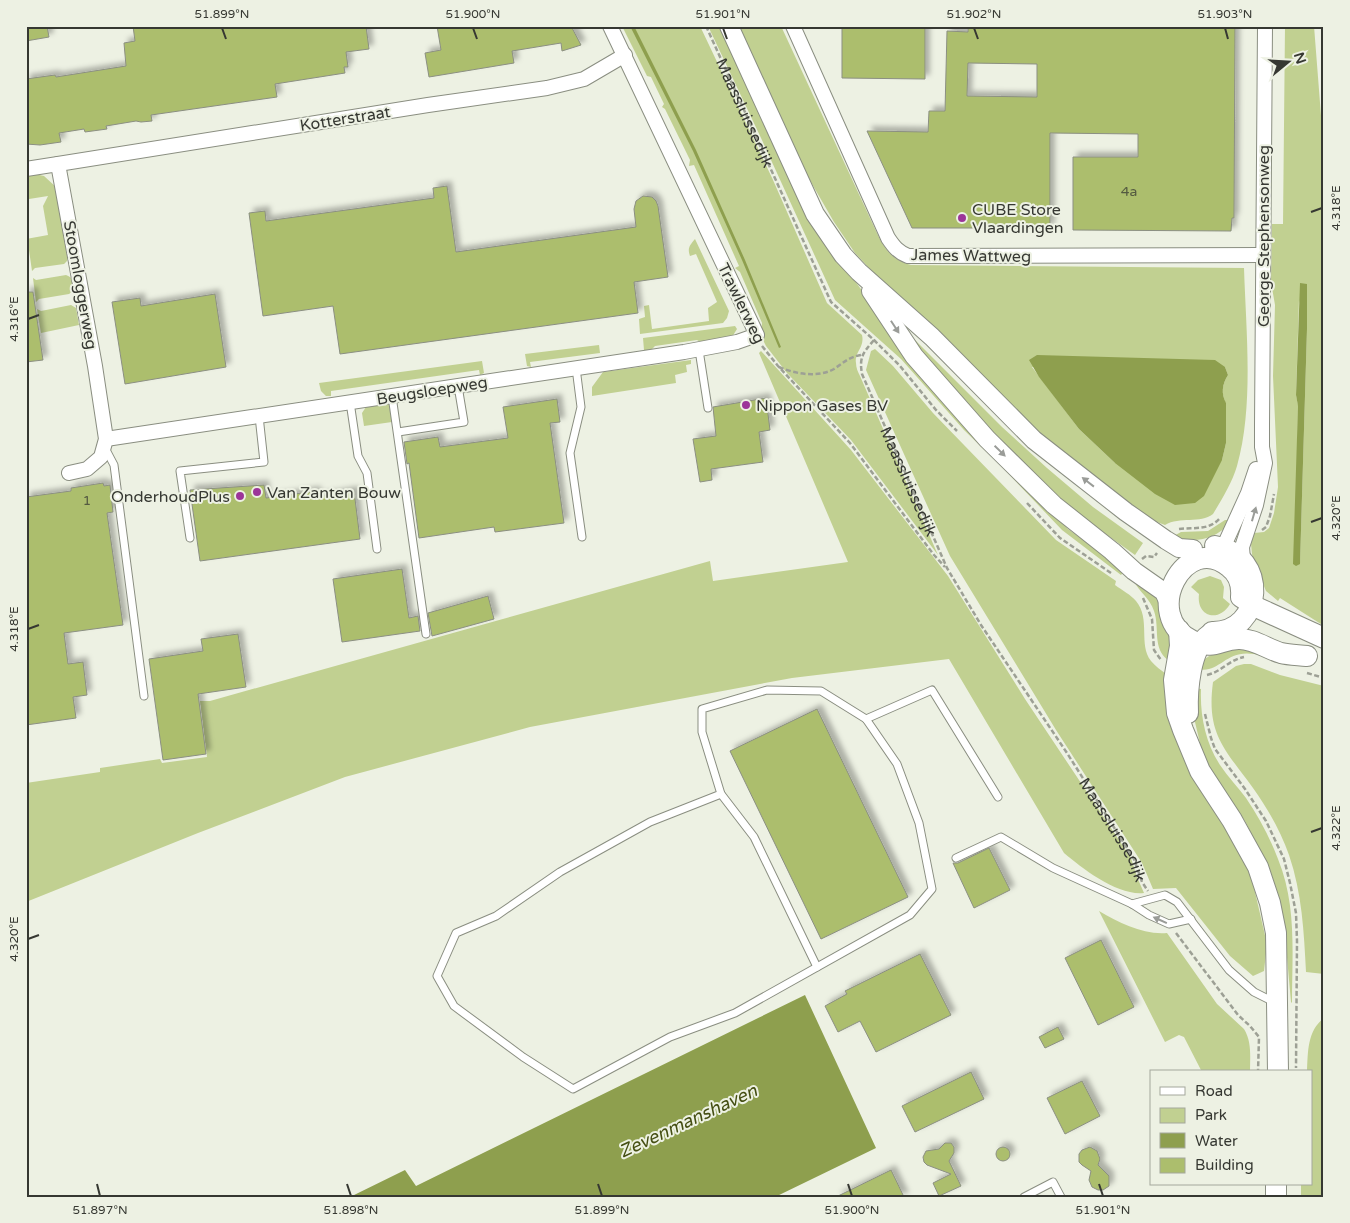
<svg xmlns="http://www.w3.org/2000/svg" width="1350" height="1223" viewBox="0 0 1350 1223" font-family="'Varela Round',sans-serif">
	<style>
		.green { fill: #c1d091; fill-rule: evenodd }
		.water { fill: #8e9f4e }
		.building { fill: #acbe6d; stroke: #8b8f82; fill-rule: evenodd; filter: url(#shadow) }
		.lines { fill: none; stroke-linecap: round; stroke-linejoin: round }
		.service-casing { stroke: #8a8e81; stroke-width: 9 }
		.minor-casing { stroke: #8a8e81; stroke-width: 16 }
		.tertiary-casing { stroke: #8a8e81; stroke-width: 20 }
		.secondary-casing { stroke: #8a8e81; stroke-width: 22 }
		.path { stroke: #9da095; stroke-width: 2.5; stroke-dasharray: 5 2.5; stroke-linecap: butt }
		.service { stroke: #fff; stroke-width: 7 }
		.minor { stroke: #fff; stroke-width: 14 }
		.tertiary { stroke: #fff; stroke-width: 18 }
		.secondary { stroke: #fff; stroke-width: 20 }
		.tram { stroke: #787b72; stroke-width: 1 }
		.oneway { fill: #9a9c98 }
		.ticks { fill: none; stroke: #363832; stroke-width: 2 }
		.poi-dot { fill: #9c3599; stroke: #edf1e3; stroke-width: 2 }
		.labels { text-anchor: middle; stroke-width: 4; stroke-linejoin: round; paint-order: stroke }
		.number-label { font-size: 14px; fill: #545a41 }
		.street-label { font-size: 16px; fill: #363832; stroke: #edf1e3 }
		.poi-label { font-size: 16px; fill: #363832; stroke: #edf1e3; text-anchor: start }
		.water-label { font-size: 18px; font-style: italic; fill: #444e12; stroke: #edf1e3 }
		.neatline { fill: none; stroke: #363832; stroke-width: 2 }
		.ticks-label { font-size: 12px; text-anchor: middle; fill: #363832 }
	</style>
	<defs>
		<filter id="shadow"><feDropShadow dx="4.5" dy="-4.5" stdDeviation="2.5" flood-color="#0004"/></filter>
	</defs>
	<rect width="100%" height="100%" fill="#edf1e3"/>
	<g class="green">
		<path d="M622,26H700L773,180L827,303L862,335C865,348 854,352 856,363C856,368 858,372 860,376L938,555L851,440L787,373L766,346L761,336L762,323L740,272L735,268L739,266L694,165L689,166L690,160L665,109L662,107L664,104L651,77L647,76Z"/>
		<polygon points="708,26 723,26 832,250 869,300 1019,476 1068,529 1125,570 1121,575 1062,530 1003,468 964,430 901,359 835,300 761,138"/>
		<path d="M738,26H781L876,231C884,248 891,260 911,265L1244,268C1246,331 1254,406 1237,466C1232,483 1222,499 1213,514C1200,524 1180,516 1165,525L1157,522L1154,527L1063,458L886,286L855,253L834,222L808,177ZM1032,367H1225L1228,375C1222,384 1221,394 1226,404V443L1222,460L1115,463L1079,429Z"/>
		<path d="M1285,26H1314L1324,154V626L1280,598L1278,601L1266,591L1254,562L1252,554L1251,544L1254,533L1264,532L1269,528L1274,513L1278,487L1273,376L1275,305L1271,282L1272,224H1283ZM1299,300L1307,329L1300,563L1296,565L1298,405L1296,395Z"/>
		<polygon points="35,174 44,176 57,188 69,255 67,261 64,264 35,268 32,271 29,250 26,250 26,239 48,235 43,206 48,196 29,199 26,202 26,176"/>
		<path d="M695,239L729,311L727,318L723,323L640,334L639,319L645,317L644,306L649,305L652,329L709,321L708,308L717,302L696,254L690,256C687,248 690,245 695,239Z"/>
		<path d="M66,275C74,278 76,283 73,291L69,294L39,299L36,302L33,278L36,280Z"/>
		<polygon points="71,305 76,308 79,325 41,333 37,309 41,311"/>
		<polygon points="735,326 737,329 732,337 704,344 697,340 655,346 650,351 646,352 644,350 643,338"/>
		<polygon points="903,328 1002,427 1047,468 1093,507 1143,543 1135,555 1082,517 1035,478 966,409"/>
		<polygon points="599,345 600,353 530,362 531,367 527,366 525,354"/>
		<path d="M875,349L893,366L933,413L1056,540L1116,581L1115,585C1122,590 1131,595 1136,601C1151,619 1138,644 1151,661C1155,666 1161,670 1166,674L1252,879L1267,944L1264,971L1253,976L1230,956L1176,888L1153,889L1142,863L1056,730L950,556L866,370L871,351Z"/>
		<path d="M761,351L851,450L948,576L1025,699L1131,858L1137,877L1144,893C1118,896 1083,869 1064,853L949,659L792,678L530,727L345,777L198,833L26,902V783L100,772V768L160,759L162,763L207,757L200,701H210L710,561L713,581L848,562L759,353Z"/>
		<polygon points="691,360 691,364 686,365 687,372 675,375 676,383 592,396 592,387 603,372"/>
		<polygon points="482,361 484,373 480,375 479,370 331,391 331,396 326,396 321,391 319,383"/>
		<polygon points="389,404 392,422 364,426 362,413 366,407"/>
		<path d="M1225,520H1229L1230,523C1213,541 1195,543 1172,537L1181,532L1208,531Z"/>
		<path d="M1210,576L1221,580L1224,587L1223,598L1230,604C1219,623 1196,617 1199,594L1191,587L1198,580Z"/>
		<path d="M1134,581L1158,598L1174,640L1168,660C1152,648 1160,628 1154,611C1150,598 1139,592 1134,581Z"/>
		<path d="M1248,647L1262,656C1225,645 1222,675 1197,669C1207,650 1228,650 1248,647Z"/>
		<path d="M1244,664H1251L1280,675L1324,686V974L1306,972C1304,932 1302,893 1289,855C1281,832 1268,809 1253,788C1225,749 1206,735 1213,682L1236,666Z"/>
		<path d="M1195,688L1201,689C1200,715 1205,742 1220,765C1228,777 1238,787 1246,798C1259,817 1270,838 1278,859C1297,906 1292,953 1292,1003L1291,1002L1284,924L1266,863L1245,821L1210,770L1202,752L1195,722Z"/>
		<path d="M1099,911C1120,923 1143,935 1167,933L1217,1004L1244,1029C1252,1042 1250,1057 1250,1072H1202L1184,1037L1179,1035L1165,1042Z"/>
		<path d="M1324,1018V1197H1301V1184H1311V1072H1307C1308,1052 1307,1031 1324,1018Z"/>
	</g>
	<g class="water">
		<polygon points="630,26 634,26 696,150 745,260 781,347 779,348 742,260 693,151"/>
		<polygon points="1300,283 1307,284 1307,329 1300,564 1296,566 1293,564 1298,406 1296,395"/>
		<path d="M1037,355L1215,360L1225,367L1228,375C1222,384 1221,394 1226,403V443L1222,460L1204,496L1195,503L1175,505L1155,494L1115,463L1079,429L1039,377L1029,360Z"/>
		<polygon points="805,995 876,1148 775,1197 350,1197 405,1170 416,1186"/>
	</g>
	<g class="building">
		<polygon points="26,26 47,26 49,37 26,41"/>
		<polygon points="133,26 366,26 369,49 346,52 348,67 344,67 345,73 275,84 277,97 151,115 152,121 141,122 136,121 106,126 107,129 85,132 84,129 59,133 61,142 40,145 26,144 26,79 55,75 56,77 126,66 124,43 135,41"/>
		<polygon points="437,26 571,26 581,45 562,51 561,43 512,51 514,63 429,77 425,53 441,50"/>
		<polygon points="842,26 925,26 925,79 842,78"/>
		<path d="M968,26L1235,28L1234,218H1232L1231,231L1073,230V157H1138V134L1050,133V228H912L867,131L928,132L929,111H945L947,31L968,32ZM968,63L1037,64V97L967,96Z"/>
		<polygon points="447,186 456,252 636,227 634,209 636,201 643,196 652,197 656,201 658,206 668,277 634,282 638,313 340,354 333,306 263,316 249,213 265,211 266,221 434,198 433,188"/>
		<polygon points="26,292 33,292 43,360 26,362"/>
		<polygon points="215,294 226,367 125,384 112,302 140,298 141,306"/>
		<polygon points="766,398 770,430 759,432 763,462 711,469 712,480 700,482 693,439 716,436 713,407"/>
		<polygon points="557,399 560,422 550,423 564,523 495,532 494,527 419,538 409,463 407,464 404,442 438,437 440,447 508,438 503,407"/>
		<polygon points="103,483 104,486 110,485 113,512 107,513 123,625 64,633 68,664 83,662 87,695 73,697 76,718 26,725 26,497 71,491 71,488"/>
		<polygon points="264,485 266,498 316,491 317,497 354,491 360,539 200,561 190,490"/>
		<polygon points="402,569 409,618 418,616 420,631 342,642 333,579"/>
		<polygon points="488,596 494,619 432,636 428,613"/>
		<polygon points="238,634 246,687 198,694 206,754 163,760 149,659 203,651 201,639"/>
		<polygon points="817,709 908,897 821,939 730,751"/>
		<polygon points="989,848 1010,890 974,908 953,863 958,863"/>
		<polygon points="1101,940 1134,1007 1098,1025 1065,958"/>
		<polygon points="920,954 951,1015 876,1052 860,1021 838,1032 825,1006 847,994 845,991"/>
		<polygon points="1058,1027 1064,1039 1045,1048 1039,1037"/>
		<polygon points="971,1072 984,1099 915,1132 902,1106"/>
		<polygon points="1082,1081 1100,1116 1065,1134 1047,1098"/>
		<polygon points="945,1143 951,1143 954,1147 954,1153 949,1161 961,1186 939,1196 933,1183 951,1174 927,1165 924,1162 923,1157 926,1151 939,1149"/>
		<circle cx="1003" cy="1154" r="7"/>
		<polygon points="1090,1147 1097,1151 1100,1159 1098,1165 1109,1176 1109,1186 1103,1190 1098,1190 1092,1187 1089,1180 1091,1171 1082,1165 1079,1162 1079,1154 1082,1150"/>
		<polygon points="891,1170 904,1197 836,1197"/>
	</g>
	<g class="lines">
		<defs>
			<g id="service">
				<polyline points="699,350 708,408"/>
				<polyline points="576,368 581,407 570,453 582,537"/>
				<polyline points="392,396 426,634"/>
				<polyline points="350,402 358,456 367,473 377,549"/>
				<polyline points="398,432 464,422 458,386"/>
				<polyline points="105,448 114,465 144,696"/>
				<polyline points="190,538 180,471 264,462 259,416"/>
				<polygon points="767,690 821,691 866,719 897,764 919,823 932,889 910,915 735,1013 670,1037 573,1089 523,1057 454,1006 437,976 456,933 496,916 560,872 650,822 721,794 702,732 702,709"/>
				<polyline points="866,719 932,690 998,797"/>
				<polyline points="721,794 754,837 817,967"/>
				<polyline points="956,858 1001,837 1053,868 1132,904 1149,915 1169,924 1191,919"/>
				<polyline points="1132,904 1165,895 1177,902 1229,970 1254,992 1274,1002"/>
				<polyline points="1024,1197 1053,1182 1061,1197"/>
			</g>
			<g id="minor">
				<path d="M793,26L888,238C894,247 898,252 908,256L1263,255"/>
				<polyline points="58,164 428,105 547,88 584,79 625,55"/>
				<polyline points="26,169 58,164 95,366 106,439 101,457 87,469 69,473"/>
				<polyline points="106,439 684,352 737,342 757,335 610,26"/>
				<polyline points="1223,548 1248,493 1256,469"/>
				<polyline points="1243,560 1242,547 1256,505 1265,463 1262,447 1262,424 1265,26"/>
			</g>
			<g id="tertiary">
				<polyline points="729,26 815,214 843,255 859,272 932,337 1034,440 1126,512 1166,540 1179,548 1193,549"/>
				<polyline points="871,291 914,356 987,439 1054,505 1112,551 1134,571 1164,592 1168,601"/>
			</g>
			<g id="secondary">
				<polyline points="1179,630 1180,646 1174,680 1177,713 1183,730 1200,771 1232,820 1258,867 1270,903 1276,933 1278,1072"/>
				<path d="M1212,632C1264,633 1269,555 1215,546"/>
				<path d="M1307,656C1299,655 1289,655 1281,653C1267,649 1253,638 1238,639C1219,640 1215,650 1193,641C1139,616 1186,530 1229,567C1239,574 1242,585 1241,597L1256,607L1324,638"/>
				<path d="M1188,713C1187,691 1190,648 1209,635"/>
				<polyline points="1276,1184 1276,1197"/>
			</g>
		</defs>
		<use href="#service" class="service-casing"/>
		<use href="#minor" class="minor-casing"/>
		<use href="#tertiary" class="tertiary-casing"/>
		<use href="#secondary" class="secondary-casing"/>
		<g class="path">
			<path id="s1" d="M706,26L831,302L874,340L900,366L936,410L957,431"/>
			<path id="s2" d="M874,340C863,353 859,357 862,374L947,568L981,625L1067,753L1134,859L1142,882L1148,891"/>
			<polyline points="762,346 778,366 850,443 934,555 945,567"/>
			<path d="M779,367C795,374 818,378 834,369C843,363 850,356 862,355"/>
			<polyline points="1027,503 1060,538 1111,573"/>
			<path d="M1179,529C1194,527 1209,531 1220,518"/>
			<polyline points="1262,530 1266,527 1270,516 1274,494"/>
			<polyline points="1142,559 1146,556 1154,557 1157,553"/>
			<polyline points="1143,598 1152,619 1154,650 1161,660"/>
			<polyline points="1307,673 1324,678"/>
			<path d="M1207,675C1221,672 1229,660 1244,657"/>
			<polyline points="1205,714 1211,738 1215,749 1245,789 1266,821 1284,859 1290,883 1296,913 1297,941 1296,1068"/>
			<polyline points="1176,933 1238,1015 1250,1026 1259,1037 1258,1072"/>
		</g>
		<use href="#service" class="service"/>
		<use href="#minor" class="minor"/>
		<use href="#tertiary" class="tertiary"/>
		<use href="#secondary" class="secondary"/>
		<polyline class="tram" points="1322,26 1324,44"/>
	</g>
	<defs><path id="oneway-solid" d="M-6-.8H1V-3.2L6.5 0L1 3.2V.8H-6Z" transform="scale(1.25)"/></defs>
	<g class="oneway">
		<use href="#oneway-solid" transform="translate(895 327) rotate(57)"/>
		<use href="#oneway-solid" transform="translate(1000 451) rotate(44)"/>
		<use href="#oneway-solid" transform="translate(1088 482) rotate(-142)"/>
		<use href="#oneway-solid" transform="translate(1254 514) rotate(-74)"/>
		<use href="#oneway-solid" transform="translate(1160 920) rotate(-156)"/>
	</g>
	<path class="ticks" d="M222,28L226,39M473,28L477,39M723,28L727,39M974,28L978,39M1225,28L1228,39M1311,212L1322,208M28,319L39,315M1311,522L1322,518M28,629L39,625M1311,832L1322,828M28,939L39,935M97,1184L100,1196M347,1184L351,1196M598,1184L602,1196M848,1184L852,1196M1099,1184L1103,1196"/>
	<g class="poi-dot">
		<circle cx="962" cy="218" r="5"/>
		<circle cx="746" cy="405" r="5"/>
		<circle cx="257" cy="492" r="5"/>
		<circle cx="240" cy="496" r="5"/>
	</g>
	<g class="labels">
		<g class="number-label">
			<text x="1129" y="196">4a</text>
			<text x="87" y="505">1</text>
		</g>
		<g class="street-label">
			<text dy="6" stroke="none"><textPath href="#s1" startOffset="95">Maassluissedijk</textPath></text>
			<text transform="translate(345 118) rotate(-9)" y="6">Kotterstraat</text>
			<text transform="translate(1263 236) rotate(-90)" y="6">George Stephensonweg</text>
			<text transform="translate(971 255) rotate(1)" y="6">James Wattweg</text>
			<text transform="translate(81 285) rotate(80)" y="6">Stoomloggerweg</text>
			<text transform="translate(742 303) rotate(64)" y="6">Trawlerweg</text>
			<text transform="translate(432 390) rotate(-9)" y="6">Beugsloepweg</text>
			<text dy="6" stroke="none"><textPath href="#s2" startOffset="155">Maassluissedijk</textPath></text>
			<text dy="6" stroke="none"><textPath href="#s2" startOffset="560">Maassluissedijk</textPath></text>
		</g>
		<g class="poi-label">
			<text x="972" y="215">CUBE Store<tspan x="972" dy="18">Vlaardingen</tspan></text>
			<text x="756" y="411">Nippon Gases BV</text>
			<text x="267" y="498">Van Zanten Bouw</text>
			<text x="230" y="502" text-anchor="end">OnderhoudPlus</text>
		</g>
		<g class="water-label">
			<text transform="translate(688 1121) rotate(-25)" y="6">Zevenmanshaven</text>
		</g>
	</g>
	<rect width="1350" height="1223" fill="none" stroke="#edf1e3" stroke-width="55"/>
	<rect x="1150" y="1070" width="162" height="115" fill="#edf1e3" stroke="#a4a79c"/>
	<rect x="1160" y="1087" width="25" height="8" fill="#ffffff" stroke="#a4a79c"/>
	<text x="1195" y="1096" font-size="15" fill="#363832">Road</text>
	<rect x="1160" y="1108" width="25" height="15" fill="#c1d091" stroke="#a4a79c"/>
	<text x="1195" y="1120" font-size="15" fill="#363832">Park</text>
	<rect x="1160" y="1133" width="25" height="15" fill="#8e9f4e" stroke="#a4a79c"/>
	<text x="1195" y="1146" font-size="15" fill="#363832">Water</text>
	<rect x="1160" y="1158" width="25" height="15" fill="#acbe6d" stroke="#a4a79c"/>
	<text x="1195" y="1170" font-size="15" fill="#363832">Building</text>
	<g transform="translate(1288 62) rotate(72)" stroke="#edf1e3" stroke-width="4" paint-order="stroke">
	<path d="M0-4L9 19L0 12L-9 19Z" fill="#363832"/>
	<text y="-8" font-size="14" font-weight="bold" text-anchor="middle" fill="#363832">N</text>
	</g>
	<rect x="28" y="28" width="1294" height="1168" class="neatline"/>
	<g class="ticks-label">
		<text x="222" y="18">51.899°N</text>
		<text x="473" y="18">51.900°N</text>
		<text x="723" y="18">51.901°N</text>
		<text x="974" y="18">51.902°N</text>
		<text x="1225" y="18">51.903°N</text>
		<text transform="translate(1336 208) rotate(-90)" y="4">4.318°E</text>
		<text transform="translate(14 319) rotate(-90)" y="4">4.316°E</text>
		<text transform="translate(1336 518) rotate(-90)" y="4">4.320°E</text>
		<text transform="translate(14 629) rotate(-90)" y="4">4.318°E</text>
		<text transform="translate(1336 828) rotate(-90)" y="4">4.322°E</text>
		<text transform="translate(14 939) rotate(-90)" y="4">4.320°E</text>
		<text x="100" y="1214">51.897°N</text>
		<text x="351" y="1214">51.898°N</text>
		<text x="602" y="1214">51.899°N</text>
		<text x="852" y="1214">51.900°N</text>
		<text x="1103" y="1214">51.901°N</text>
	</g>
</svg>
